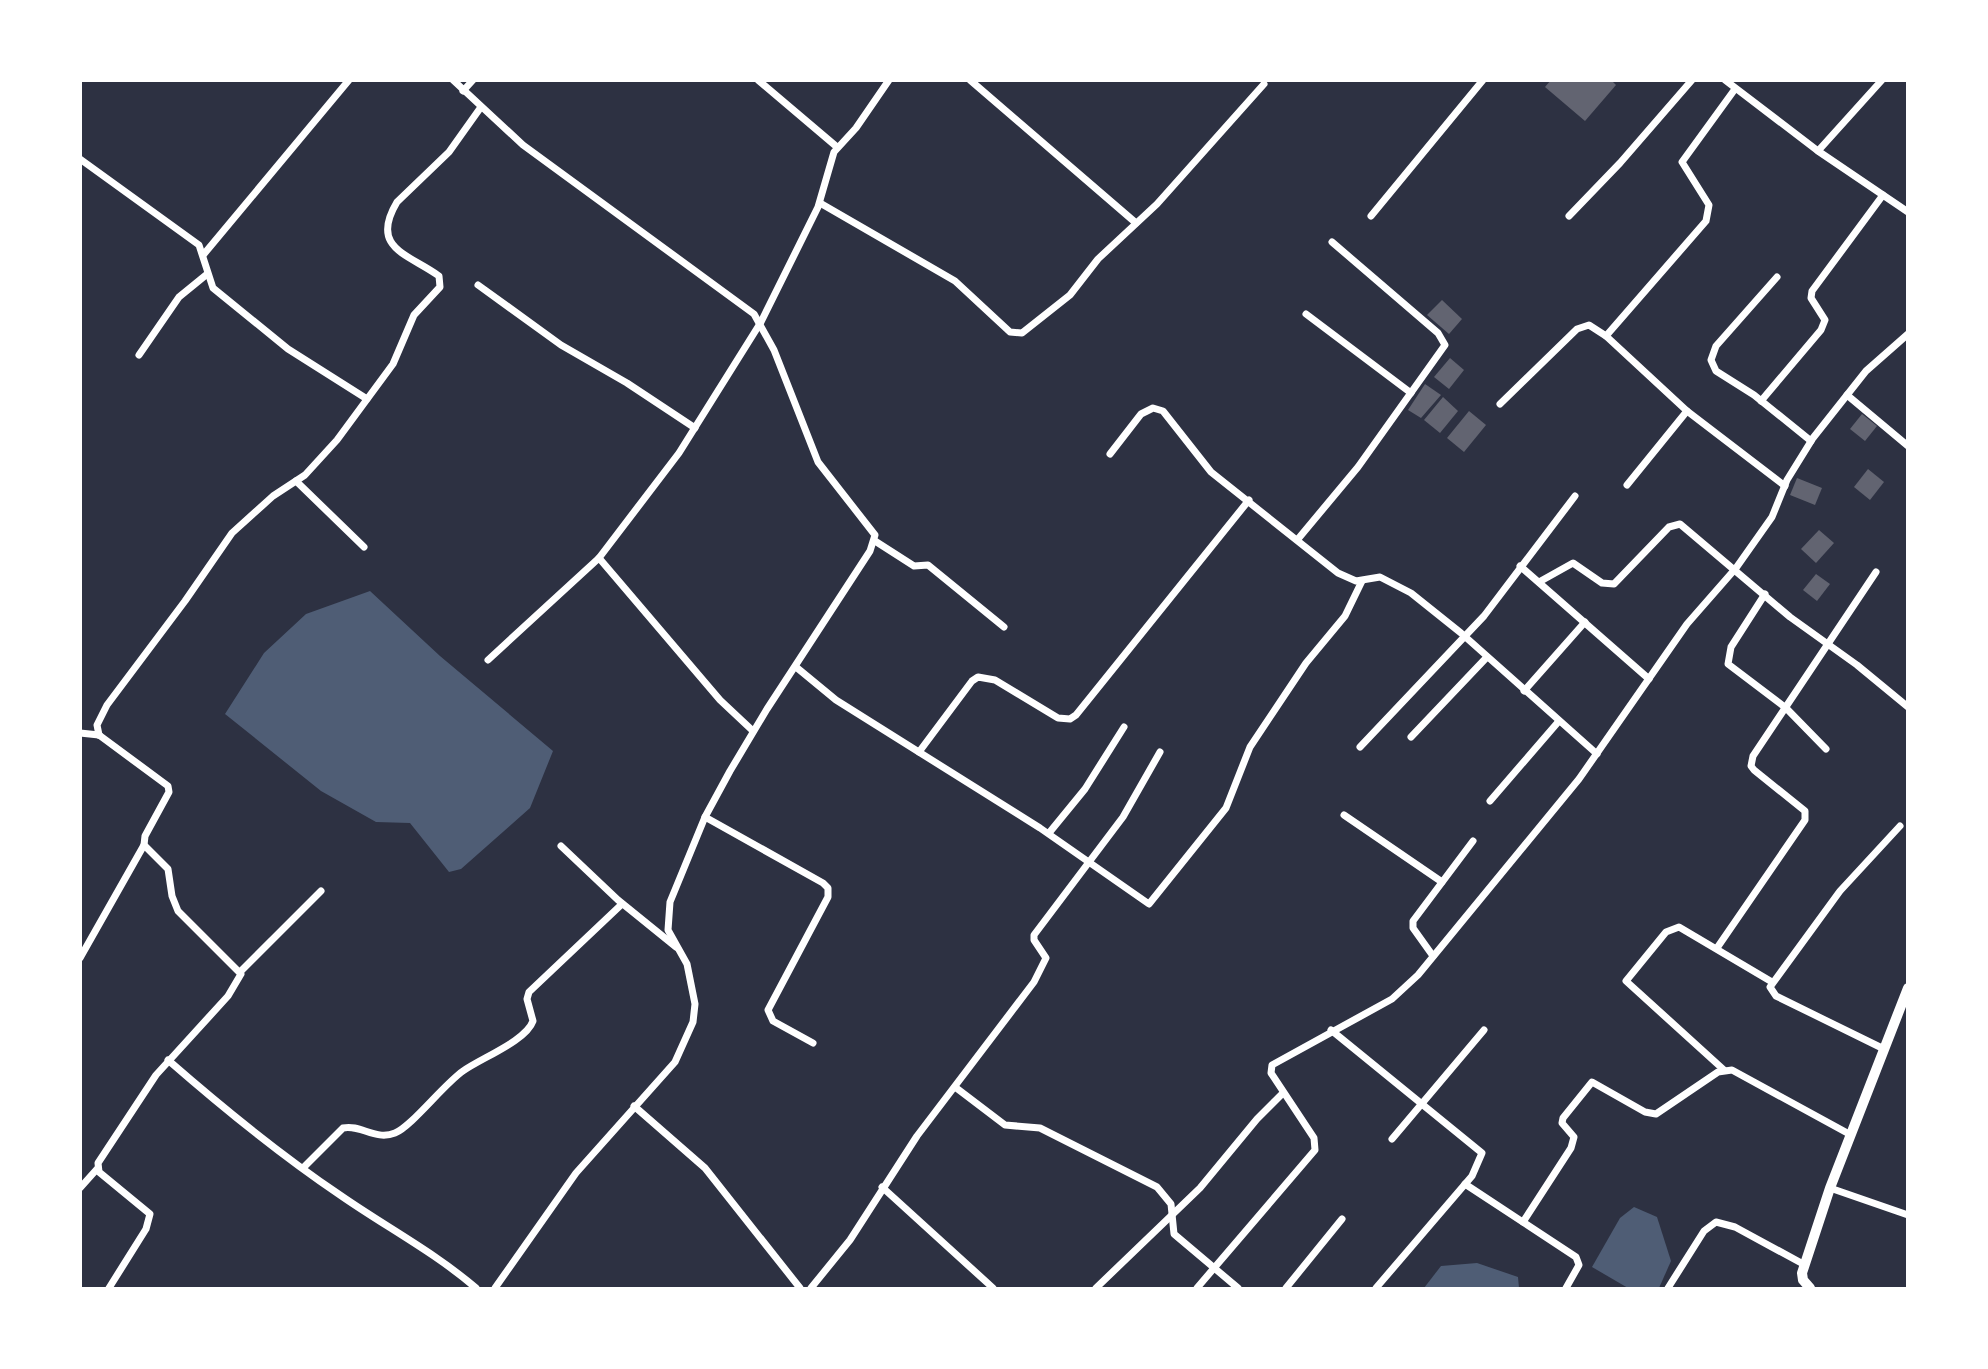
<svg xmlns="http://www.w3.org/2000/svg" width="1988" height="1369" viewBox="0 0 1988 1369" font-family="Raleway,sans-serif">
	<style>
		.water { fill: #4f5d75 }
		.building { fill: #626471 }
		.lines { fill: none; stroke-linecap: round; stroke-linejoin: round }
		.minor { stroke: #fff; stroke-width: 7 }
		.tertiary { stroke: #fff; stroke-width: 10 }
	</style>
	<rect width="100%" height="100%" fill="#2d3142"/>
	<g class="water">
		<polygon points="370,591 440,656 553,751 530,808 461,869 449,872 410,823 376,822 321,791 225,714 264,653 306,614"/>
		<polygon points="1634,1207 1657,1217 1671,1261 1659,1288 1628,1288 1592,1267 1620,1218"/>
		<polygon points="1477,1263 1518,1277 1519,1288 1424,1288 1441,1266"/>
	</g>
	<g class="building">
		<polygon points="1551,80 1611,80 1616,85 1585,121 1545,87"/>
		<polygon points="1442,300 1462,319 1449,334 1427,315"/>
		<polygon points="1450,358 1464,370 1449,389 1434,377"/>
		<polygon points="1425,384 1441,395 1421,418 1408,410"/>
		<polygon points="1443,397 1458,411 1440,433 1424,420"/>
		<polygon points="1469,411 1486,425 1464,452 1447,438"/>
		<polygon points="1862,414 1877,426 1865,441 1850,429"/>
		<polygon points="1868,469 1884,482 1870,500 1854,487"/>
		<polygon points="1797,478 1822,488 1815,505 1790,495"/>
		<polygon points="1819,530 1834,543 1816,563 1801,549"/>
		<polygon points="1816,574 1830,584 1817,601 1803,590"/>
	</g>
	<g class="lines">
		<g class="minor">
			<polyline points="453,80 523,145 754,314 774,350 818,462 875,535 870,551 767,709 730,771 705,817 670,902 668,930 687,964 695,1004 693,1022 675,1062 576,1173 495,1288"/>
			<polyline points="758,80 837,147"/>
			<polyline points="970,80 1136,223"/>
			<polyline points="1725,80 1818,151 1908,212"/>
			<polyline points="463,91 473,80"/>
			<polyline points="1818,151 1882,80"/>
			<polyline points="80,159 199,245 213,288 288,349 367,399"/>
			<polyline points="820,203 955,281 1010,332 1022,333 1070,295 1098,259 1157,204 1264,84"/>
			<polyline points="1371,216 1483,80"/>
			<polyline points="1569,216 1620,163 1692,80"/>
			<polyline points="204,254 349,80"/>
			<polyline points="1777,277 1716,346 1711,360 1716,371 1754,395 1811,441"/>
			<polyline points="478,285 561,345 627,383 695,428"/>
			<polyline points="1306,314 1411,393"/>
			<polyline points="1606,336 1687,411 1785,486"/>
			<polyline points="139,355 179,297 206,275"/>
			<polyline points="1847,395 1908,446"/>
			<polyline points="1761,401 1821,330 1825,320 1811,298 1812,291 1883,195"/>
			<polyline points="1500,404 1577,329 1589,325 1606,336 1706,221 1709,205 1682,162 1735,89"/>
			<polyline points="1110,454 1141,414 1153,408 1163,411 1211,472 1338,573 1356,581 1380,577 1411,593 1461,633 1597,754"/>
			<polyline points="296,481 364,547"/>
			<polyline points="1627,485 1687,411"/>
			<polyline points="1298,539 1358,467 1445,345 1438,333 1332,242"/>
			<polyline points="875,541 914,566 928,565 1004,627"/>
			<polyline points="599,558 720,700 753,731"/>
			<polyline points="1520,566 1649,679"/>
			<polyline points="1539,582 1573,563 1602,583 1614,584 1669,527 1680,524 1790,617 1857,665 1908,707"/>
			<polyline points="1765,594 1731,647 1728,664 1786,708 1826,749"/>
			<polyline points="488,660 599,558 679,453 761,322 818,207 834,152 856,128 889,80"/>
			<polyline points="796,667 836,700 1040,828 1149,904 1226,808 1250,747 1306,663 1345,616 1362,581"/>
			<polyline points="1524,691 1585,622"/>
			<polyline points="80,733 99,735"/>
			<path d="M99,735L97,725L107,705L185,601L232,533L273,496L305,475L337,440L393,364L414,315L440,287L439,276C409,254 369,249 397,202L449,152L481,107"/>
			<polyline points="99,735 168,786 169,792 145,836 144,845 168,869 172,896 178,911 241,974 228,996 156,1075 98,1163 99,1172 150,1214 146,1229 109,1288"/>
			<polyline points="1411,737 1487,657"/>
			<polyline points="1360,747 1484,616 1575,496"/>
			<polyline points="919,752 972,681 978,677 995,680 1058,718 1070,719 1076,715 1249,500"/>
			<polyline points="1490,801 1559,721"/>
			<polyline points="1344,815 1442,882"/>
			<polyline points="705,817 823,883 828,888 828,897 768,1010 773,1021 813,1043"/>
			<polyline points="1049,833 1085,789 1124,727"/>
			<polyline points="561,846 618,900 676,947"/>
			<polyline points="1717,948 1805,820 1805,811 1754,770 1751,766 1753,756 1876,572"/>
			<polyline points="1433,956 1413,928 1413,921 1473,841"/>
			<polyline points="80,958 144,845"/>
			<polyline points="240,972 321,891"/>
			<polyline points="1331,1030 1482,1153 1472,1176 1376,1288"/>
			<polyline points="1884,1049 1776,996 1770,987 1840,891 1900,826"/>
			<path d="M168,1060C223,1108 279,1154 340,1195C386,1227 434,1252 476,1288"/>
			<polyline points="1724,1070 1626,981 1666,932 1679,927 1772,982"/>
			<polyline points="955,1087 1005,1125 1040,1128 1157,1187 1171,1204 1174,1234 1238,1288"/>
			<polyline points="634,1106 705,1168 800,1288"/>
			<polyline points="1392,1139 1484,1030"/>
			<path d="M303,1168L343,1128C361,1124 375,1141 395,1133C412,1126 443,1085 463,1071C481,1058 526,1041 533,1021L527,999L529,992L622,904"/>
			<polyline points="1465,1184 1576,1257 1579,1265 1566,1288"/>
			<polyline points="882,1187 993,1288"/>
			<polyline points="80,1188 97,1169"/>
			<polyline points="1830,1188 1908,1215"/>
			<polyline points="1523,1222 1571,1148 1574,1137 1562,1123 1563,1118 1592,1082 1645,1112 1656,1114 1718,1072 1732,1070 1851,1135"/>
			<polyline points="811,1288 850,1240 917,1136 1034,982 1046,958 1034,940 1034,935 1123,817 1160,752"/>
			<polyline points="1096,1288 1200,1188 1257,1119 1283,1093"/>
			<polyline points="1197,1288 1315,1150 1314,1138 1271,1073 1272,1065 1392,999 1418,975 1579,779 1687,624 1736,568 1772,517 1787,480 1813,438 1866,371 1908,334"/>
			<polyline points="1286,1288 1342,1219"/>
			<polyline points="1668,1288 1704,1231 1716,1222 1735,1227 1805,1265"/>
		</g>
		<polyline class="tertiary" points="1810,1288 1803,1280 1802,1273 1830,1188 1908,988"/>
	</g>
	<rect width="1988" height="1369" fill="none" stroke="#ffffff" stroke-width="164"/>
</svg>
